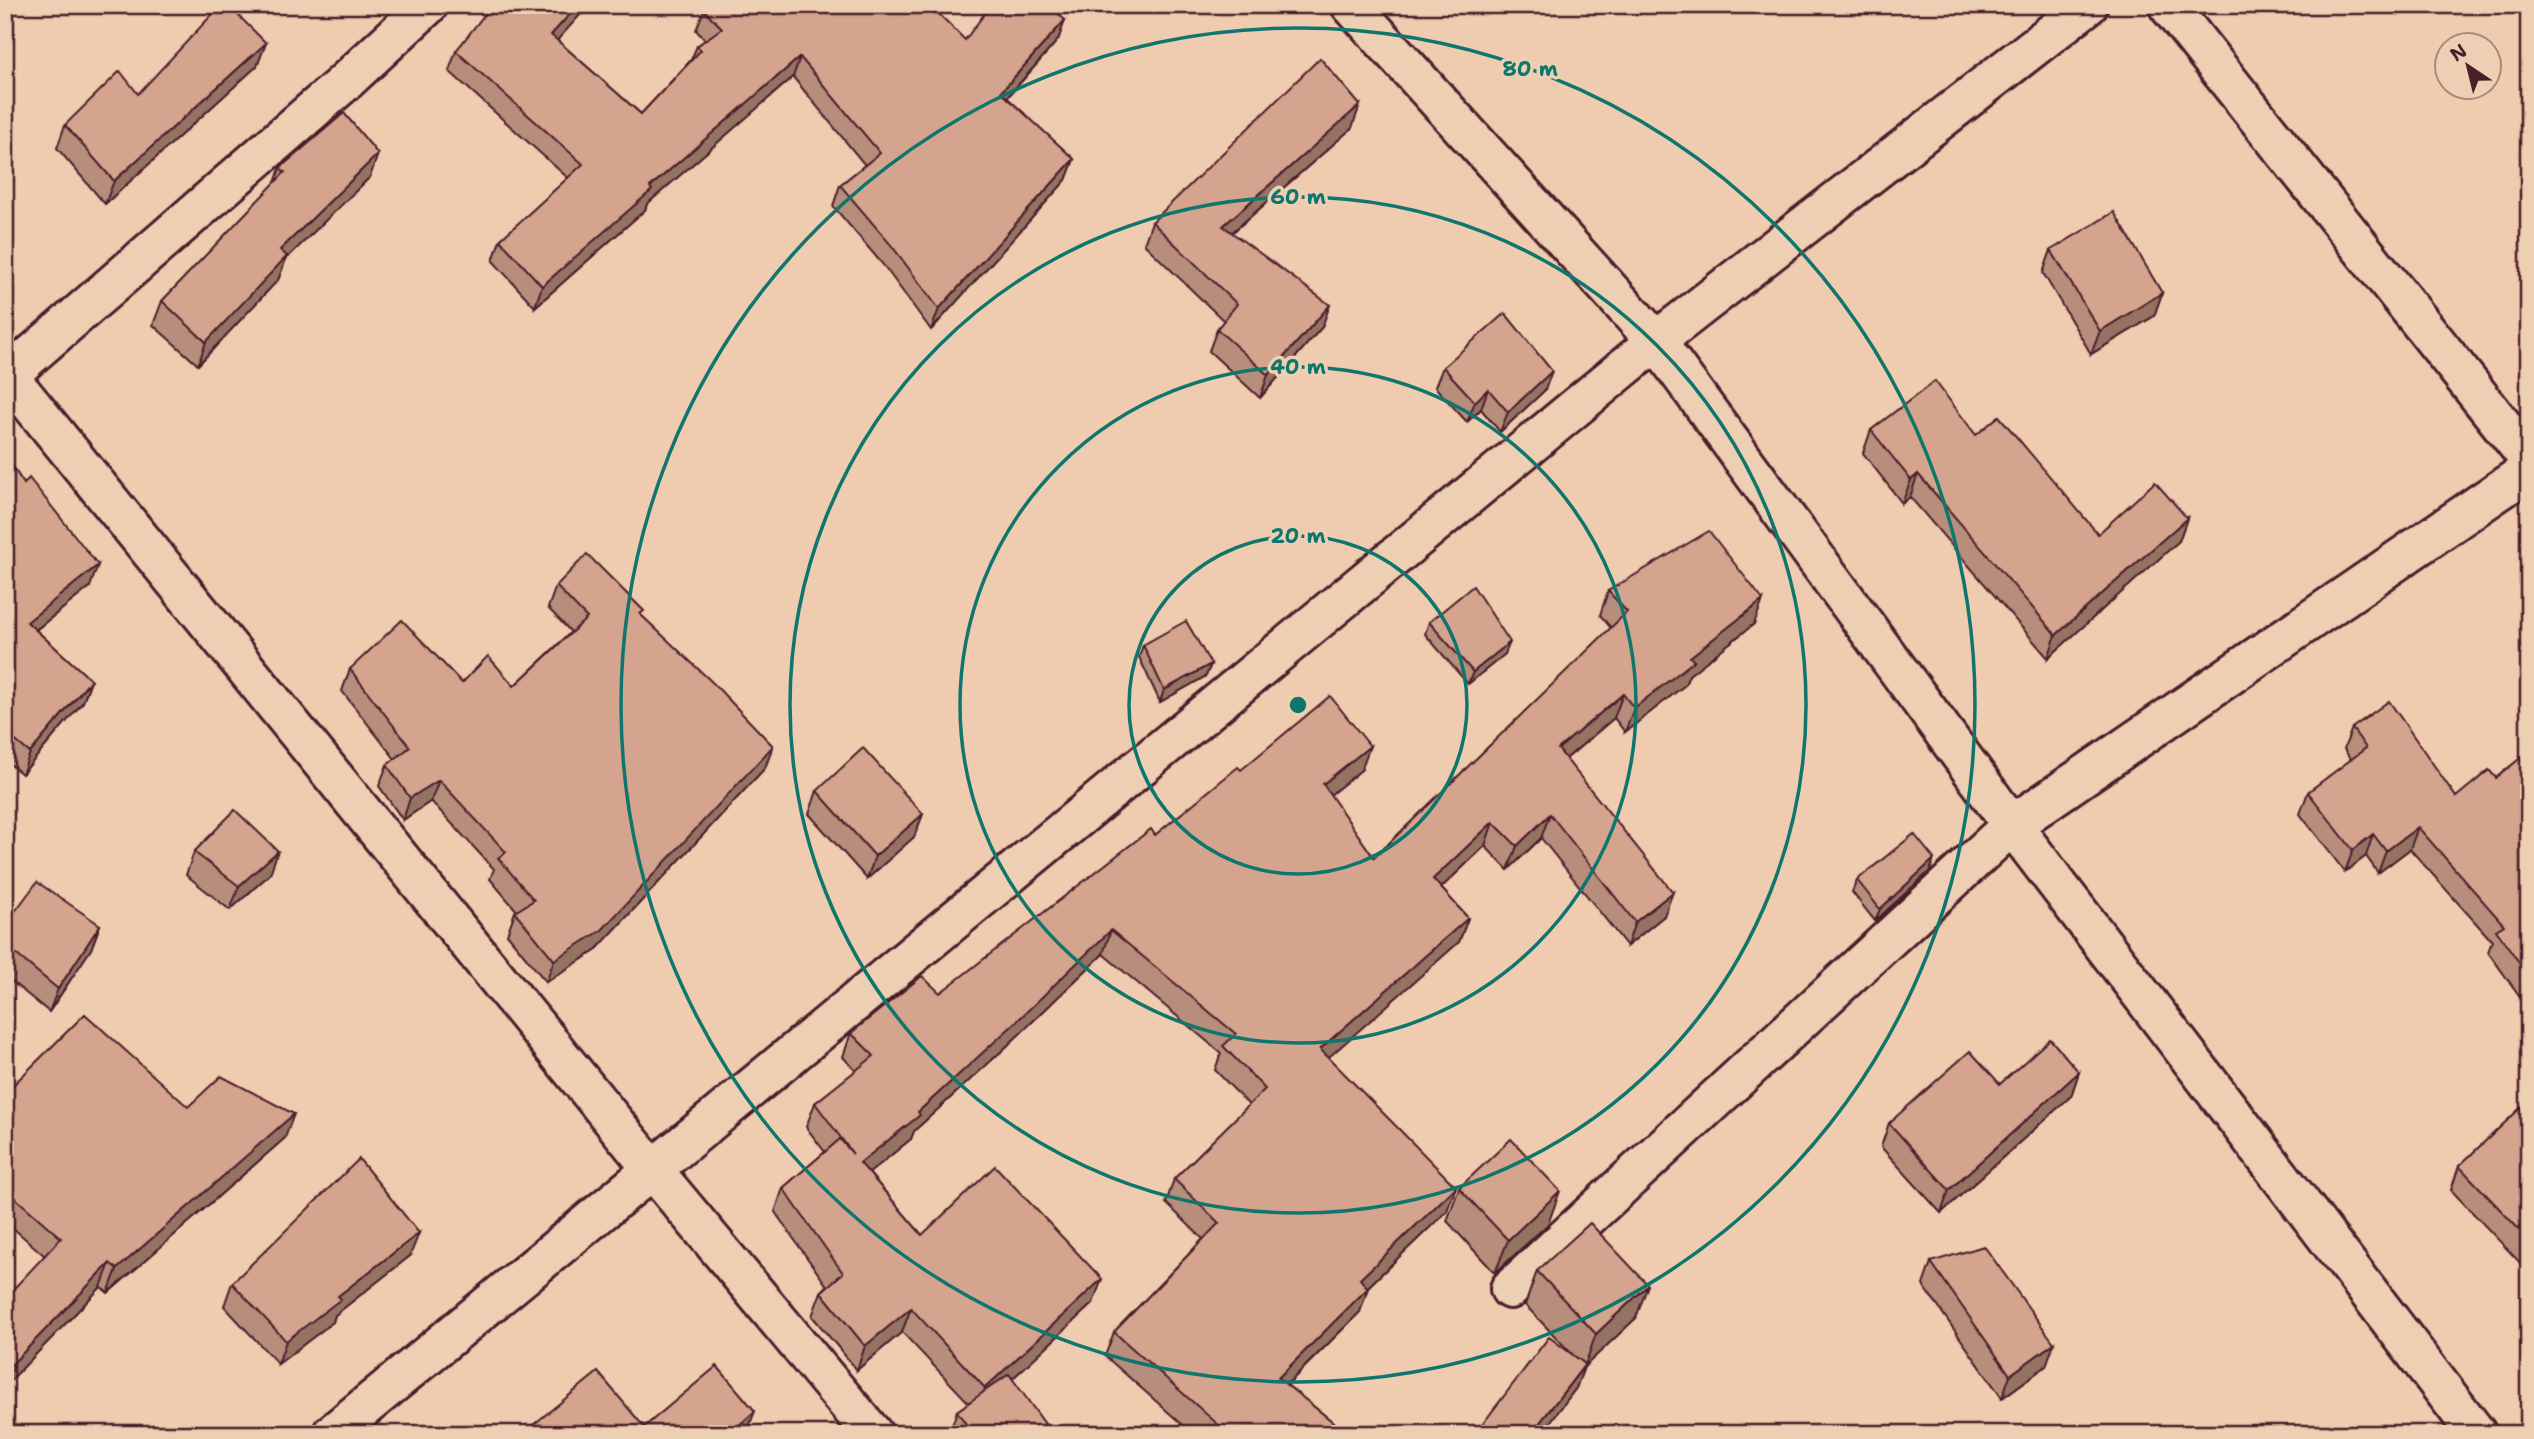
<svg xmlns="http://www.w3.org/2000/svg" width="2534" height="1439" viewBox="0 0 2534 1439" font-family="'Shantell Sans',sans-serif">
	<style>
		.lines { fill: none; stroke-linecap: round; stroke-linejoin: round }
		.street-casing { stroke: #4a1f2b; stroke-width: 44 }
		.street { stroke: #edcfb3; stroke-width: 38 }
		.wall { fill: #b78d7b; stroke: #4a1f2b; stroke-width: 2 }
		.shaded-wall { fill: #957364; stroke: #4a1f2b; stroke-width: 2 }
		.building { fill: #d5a48f; stroke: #4a1f2b; stroke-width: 2 }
		.ring { fill: none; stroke: #0f766e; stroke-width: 3.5 }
		.centre { fill: #0f766e; stroke: #edcfb3; stroke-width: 3.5 }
		.ring-label { font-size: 21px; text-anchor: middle; font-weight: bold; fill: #0f766e; stroke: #edcfb3; stroke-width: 7; stroke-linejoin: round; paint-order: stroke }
	</style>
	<rect width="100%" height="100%" fill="#efcbaf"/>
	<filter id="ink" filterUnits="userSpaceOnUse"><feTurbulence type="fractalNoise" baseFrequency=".0143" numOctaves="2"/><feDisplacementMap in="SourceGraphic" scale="14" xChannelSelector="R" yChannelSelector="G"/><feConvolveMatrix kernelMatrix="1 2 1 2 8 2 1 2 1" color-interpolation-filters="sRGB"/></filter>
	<g filter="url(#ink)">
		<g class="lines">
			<defs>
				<g id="street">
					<polyline points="1351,5 1656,341 2012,825 2477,1434"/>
					<polyline points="2168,5 2529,459"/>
					<polyline points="5,372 653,1170 873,1434"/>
					<polyline points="5,378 345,82 428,5"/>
					<polyline points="1510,1289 2012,825 2529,470"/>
					<polyline points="332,1434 1656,341 2088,5"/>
				</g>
			</defs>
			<use href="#street" class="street-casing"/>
			<use href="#street" class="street"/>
		</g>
		<g class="wall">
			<polygon points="704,10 965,40 1065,20 1058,40 1007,98 1074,159 1066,180 931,330 884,266 833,206 840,185 865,165 793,77 647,204 645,210 535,307 493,261 500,240 568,178 449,71 456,51 557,40 641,114 691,60 697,46 705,40 696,30"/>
			<polygon points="266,43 257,66 105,204 57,148 65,125"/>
			<polygon points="1352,128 1232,233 1322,327 1260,398 1209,351 1217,329 1224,321 1144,244 1152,222"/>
			<polygon points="280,168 370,177 286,259 278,280 198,365 153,325 162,301 275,183"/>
			<polygon points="2051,250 2162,293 2154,316 2091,354 2043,273"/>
			<polygon points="1443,367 1545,390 1500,432 1481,409 1467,422 1435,387"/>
			<polygon points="1871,430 1976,435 2098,534 2187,518 2179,541 2048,658 1910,497 1902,503 1863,453"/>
			<polygon points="5,455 90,587 36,630 91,680 83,702 22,774 5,760"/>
			<polygon points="556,586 642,616 773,746 765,768 595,951 546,982 507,934 515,912 517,911 490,879 494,869 431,801 403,820 379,786 387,765 395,759 342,691 350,669 462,683 514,686 571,632 548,608"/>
			<polygon points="1608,591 1754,624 1689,675 1685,685 1625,732 1614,718 1566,759 1664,916 1627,946 1541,838 1508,870 1485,846 1441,888 1468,918 1459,942 1328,1057 1447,1211 1368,1287 1360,1312 1287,1385 1348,1434 1193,1434 1105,1356 1114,1332 1203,1239 1166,1203 1174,1179 1249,1105 1215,1070 1221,1053 1103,954 1005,1048 914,1131 911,1139 869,1173 922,1235 1093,1303 1012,1379 1052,1434 949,1434 957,1411 969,1403 902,1332 857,1370 812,1316 821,1292 827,1286 775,1212 783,1188 825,1152 806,1127 815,1103 856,1071 843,1057 851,1033 940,993 1155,835 1241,770 1361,770 1330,795 1374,858 1611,628 1600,615"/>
			<polygon points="1429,622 1505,654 1468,684 1425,634"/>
			<polygon points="1143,645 1211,664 1206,676 1160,702 1139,657"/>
			<polygon points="2352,728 2456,797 2496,778 2529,751 2529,1009 2488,952 2492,941 2410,849 2378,873 2366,856 2345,872 2300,814 2308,792 2351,760 2344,749"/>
			<polygon points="817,791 923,814 914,837 867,879 809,814"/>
			<polygon points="194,852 270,874 230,910 186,875"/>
			<polygon points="1930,871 1875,921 1852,892 1857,880"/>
			<polygon points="5,925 100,925 91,949 49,1012 5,976"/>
			<polygon points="2079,1072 2071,1096 1941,1213 1881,1147 1889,1123 2000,1084"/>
			<polygon points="5,1093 188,1107 285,1138 108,1293 101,1287 9,1382 45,1256 5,1221"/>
			<polygon points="2529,1100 2529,1263 2524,1267 2451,1190 2459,1166"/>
			<polygon points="1459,1188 1548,1224 1495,1273 1447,1221"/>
			<polygon points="410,1256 335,1315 333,1322 278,1364 224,1306 232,1283"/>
			<polygon points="1931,1262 2046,1366 2002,1398 1923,1285"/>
			<polygon points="1537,1271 1636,1318 1584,1367 1576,1388 1541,1434 1475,1434 1572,1354 1525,1305"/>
		</g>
		<g class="shaded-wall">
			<polygon points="578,5 589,5 544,55 551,35"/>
			<polygon points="1065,20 1058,40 993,113 1001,92"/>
			<polygon points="266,43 257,66 105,204 114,181"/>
			<polygon points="800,57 793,77 647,204 645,210 535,307 542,286 650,187"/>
			<polygon points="1360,105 1352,128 1214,248 1223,226"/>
			<polygon points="378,154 370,177 286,259 278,280 198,365 206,342 280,250"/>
			<polygon points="1074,159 1066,180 931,330 939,309"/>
			<polygon points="2162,293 2154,316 2091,354 2100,331"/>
			<polygon points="1330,305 1322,327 1260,398 1268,375"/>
			<polygon points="1552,371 1545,390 1500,432 1508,412"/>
			<polygon points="1488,389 1481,409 1467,422 1475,402"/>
			<polygon points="1918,474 1910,497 1902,503 1911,480"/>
			<polygon points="2187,518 2179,541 2048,658 2056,635"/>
			<polygon points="98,565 90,587 19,643 27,622"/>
			<polygon points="1763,600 1754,624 1689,675 1685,685 1625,732 1634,708 1690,657"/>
			<polygon points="1510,642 1505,654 1468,684 1473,672"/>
			<polygon points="1211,664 1206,676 1160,702 1164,690"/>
			<polygon points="91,680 83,702 22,774 30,753"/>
			<polygon points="1623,694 1614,718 1549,773 1558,749"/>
			<polygon points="773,746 765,768 595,951 546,982 554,960"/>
			<polygon points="1370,746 1361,770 1314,808 1323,784"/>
			<polygon points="439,780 431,801 403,820 410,798"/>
			<polygon points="923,814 914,837 867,879 875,856"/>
			<polygon points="1550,814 1541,838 1508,870 1517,846"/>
			<polygon points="1493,822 1485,846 1425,903 1433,879"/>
			<polygon points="2418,827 2410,849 2378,873 2386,851"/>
			<polygon points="2373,834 2366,856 2345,872 2353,850"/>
			<polygon points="278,851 270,874 230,910 239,886"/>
			<polygon points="1934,859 1930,871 1875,921 1880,909"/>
			<polygon points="2529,861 2529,877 2523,866"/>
			<polygon points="1673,892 1664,916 1627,946 1635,922"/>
			<polygon points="1468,918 1459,942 1311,1073 1320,1049"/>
			<polygon points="100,925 91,949 49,1012 58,989"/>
			<polygon points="1111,930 1103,954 1005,1048 914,1131 911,1139 852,1187 860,1163 918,1112"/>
			<polygon points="2079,1072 2071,1096 1941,1213 1949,1190"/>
			<polygon points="294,1114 285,1138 108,1293 117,1269"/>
			<polygon points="1456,1187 1447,1211 1351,1303 1360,1279"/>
			<polygon points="1560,1191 1548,1224 1495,1273 1508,1240"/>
			<polygon points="419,1233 410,1256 335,1315 333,1322 278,1364 286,1341 338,1296"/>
			<polygon points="2529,1255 2529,1263 2524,1267"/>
			<polygon points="110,1263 101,1287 9,1382 5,1392 5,1378 11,1365"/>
			<polygon points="1102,1279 1093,1303 977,1412 985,1388"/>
			<polygon points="1648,1285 1636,1318 1584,1367 1576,1388 1541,1434 1531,1434 1585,1365 1596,1334"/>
			<polygon points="1368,1288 1360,1312 1269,1402 1278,1378"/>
			<polygon points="911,1308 902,1332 857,1370 865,1346"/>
			<polygon points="2054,1343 2046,1366 2002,1398 2010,1375"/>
			<polygon points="755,1411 749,1427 742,1434 729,1434"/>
		</g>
		<g class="building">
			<polygon points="221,5 228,5 266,43 114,181 65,125 120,71 138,94"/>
			<polygon points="492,5 578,5 551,35 641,114 701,50 697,46 722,28 704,10 710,5 930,5 965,40 991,5 1049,5 1065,20 1001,92 1074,159 939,309 892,246 840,185 880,153 800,57 650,187 652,190 542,286 500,240 583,164 456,51"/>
			<polygon points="1320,58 1360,105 1223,226 1330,305 1268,375 1217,329 1237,304 1152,222"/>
			<polygon points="344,113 378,154 280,250 287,256 206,342 162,301 285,172 280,168"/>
			<polygon points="2114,212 2162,293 2100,331 2051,250"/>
			<polygon points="1505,313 1552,371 1508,412 1488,389 1475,402 1443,367"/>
			<polygon points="1935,381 1976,435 1999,416 2098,534 2155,482 2187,518 2056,635 1918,474 1911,480 1871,430"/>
			<polygon points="5,455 24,484 29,478 98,565 27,622 91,680 30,753 5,732"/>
			<polygon points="1709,531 1763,600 1690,657 1694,661 1634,708 1623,694 1558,749 1673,892 1635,922 1550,814 1517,846 1493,822 1433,879 1468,918 1320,1049 1456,1187 1360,1279 1368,1288 1278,1378 1348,1434 1217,1434 1222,1428 1114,1332 1219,1223 1174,1179 1265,1089 1223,1046 1236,1034 1111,930 1014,1024 918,1112 920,1115 860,1163 922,1235 995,1166 1102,1279 985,1388 911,1308 865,1346 821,1292 843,1273 783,1188 840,1139 853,1154 815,1103 874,1056 851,1033 922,976 940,993 1151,829 1155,835 1238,767 1241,770 1330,696 1370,746 1323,784 1374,858 1627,612 1608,591"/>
			<polygon points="587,554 644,611 640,614 713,683 773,746 602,930 554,960 515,912 534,900 498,858 506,852 439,780 410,798 387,765 410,747 350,669 402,620 462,683 488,656 514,686 587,618 556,586"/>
			<polygon points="1473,586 1510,642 1473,672 1429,622"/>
			<polygon points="1186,621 1211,664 1164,690 1143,645"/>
			<polygon points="2389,701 2456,797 2489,770 2496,778 2529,751 2529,861 2523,866 2529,875 2529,976 2496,930 2504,925 2418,827 2386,851 2373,834 2353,850 2308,792 2366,748 2352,728"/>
			<polygon points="863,748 923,814 875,856 817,791"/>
			<polygon points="235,810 278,851 239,886 194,852"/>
			<polygon points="1914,834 1934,859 1880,909 1857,880"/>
			<polygon points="37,882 100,925 58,989 5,945 5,925"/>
			<polygon points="85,1014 188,1107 221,1076 294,1114 117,1269 110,1263 11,1365 14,1367 5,1378 5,1298 61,1238 5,1189 5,1093"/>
			<polygon points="2050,1039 2079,1072 1949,1190 1889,1123 1970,1051 2000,1084"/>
			<polygon points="2529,1100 2529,1240 2459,1166"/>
			<polygon points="1511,1139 1560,1191 1508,1240 1459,1188"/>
			<polygon points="359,1159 419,1233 338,1296 341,1299 286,1341 232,1283"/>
			<polygon points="1590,1223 1648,1285 1596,1334 1537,1271"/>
			<polygon points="1984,1246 2054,1343 2010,1375 1931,1262"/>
			<polygon points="1549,1337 1585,1364 1531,1434 1475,1434"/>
			<polygon points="717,1366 755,1411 729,1434 522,1434 598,1372 644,1427"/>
			<polygon points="1009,1374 1052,1434 973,1434 957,1411"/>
		</g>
	</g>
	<g class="ring">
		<circle cx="1298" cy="705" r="169"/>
		<circle cx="1298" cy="705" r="338"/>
		<circle cx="1298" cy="705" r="508"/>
		<circle cx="1298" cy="705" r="677"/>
	</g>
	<circle cx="1298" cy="705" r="10" class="centre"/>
	<g class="ring-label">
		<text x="1530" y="76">80 m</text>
		<text x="1298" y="204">60 m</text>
		<text x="1298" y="374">40 m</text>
		<text x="1298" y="543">20 m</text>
	</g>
	<rect width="2534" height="1439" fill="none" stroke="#edcfb3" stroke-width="28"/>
	<rect x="14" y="14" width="2506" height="1411" fill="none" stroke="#4a1f2b" stroke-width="2.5" filter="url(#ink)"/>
	<g transform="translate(2468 66) rotate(325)"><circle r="33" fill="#edcfb3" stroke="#ac897d" stroke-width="2"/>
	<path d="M0-5L12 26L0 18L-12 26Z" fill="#4a1f2b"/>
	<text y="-10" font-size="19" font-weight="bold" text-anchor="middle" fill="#4a1f2b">N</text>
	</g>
</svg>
